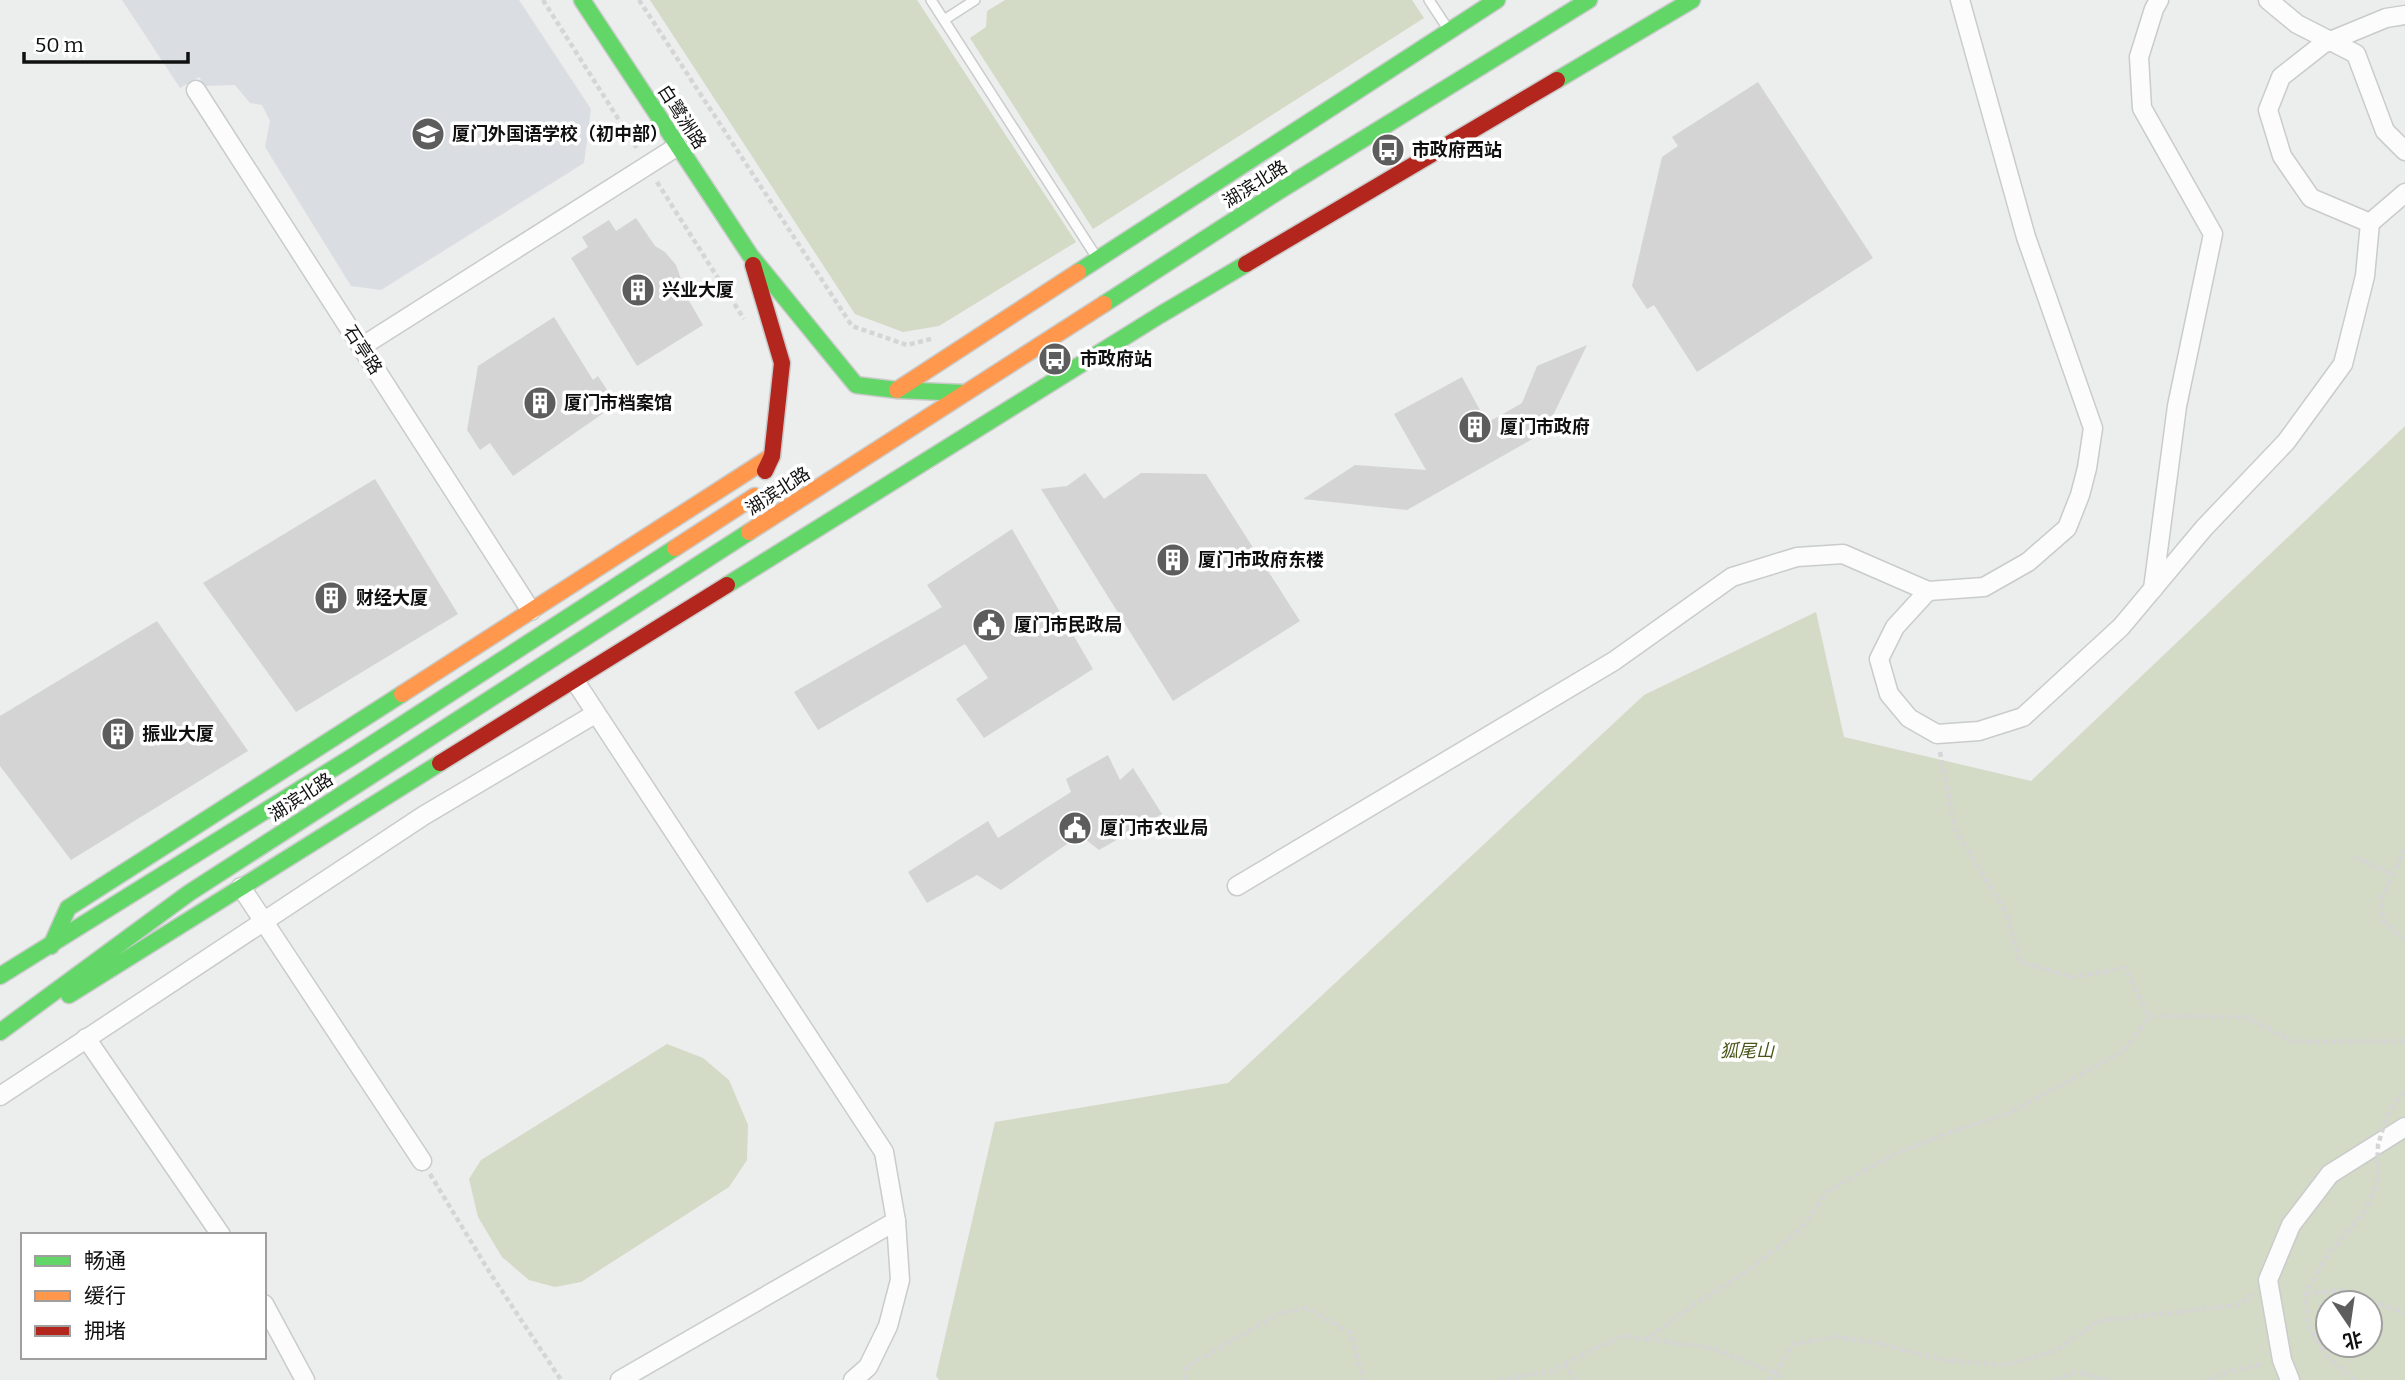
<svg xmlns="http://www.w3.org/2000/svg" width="2405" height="1380" viewBox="0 0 2405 1380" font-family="Bitter,'Noto Sans SC',serif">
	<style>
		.built { fill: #dadde1 }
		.green { fill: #d3dac5; fill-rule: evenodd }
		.building { fill: #d4d4d4 }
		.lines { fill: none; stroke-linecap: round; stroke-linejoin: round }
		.lane-casing { stroke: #cacbcb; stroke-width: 12 }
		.street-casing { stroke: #cacbcb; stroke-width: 21 }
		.fast-casing { stroke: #cacbcb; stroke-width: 19 }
		.slow-casing { stroke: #cacbcb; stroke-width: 19 }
		.jam-casing { stroke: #cacbcb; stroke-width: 19 }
		.path { stroke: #d5d5d5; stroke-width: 4.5; stroke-dasharray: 5 3.5; stroke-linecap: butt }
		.lane { stroke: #fcfcfc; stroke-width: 9 }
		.street { stroke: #fcfcfc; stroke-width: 18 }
		.fast { stroke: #63d668; stroke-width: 16 }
		.slow { stroke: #ff974d; stroke-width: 16 }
		.jam { stroke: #b3261e; stroke-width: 16 }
		.path-bridge { stroke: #d5d5d5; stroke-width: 4.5; stroke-dasharray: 5 3.5; stroke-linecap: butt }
		.labels { text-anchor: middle; stroke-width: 7; stroke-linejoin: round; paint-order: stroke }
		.street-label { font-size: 18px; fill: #101010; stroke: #fff }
		.poi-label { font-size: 18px; font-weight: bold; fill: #101010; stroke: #fff; text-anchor: start }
		.park-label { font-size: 18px; font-style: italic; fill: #4a571a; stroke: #fff }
	</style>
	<rect width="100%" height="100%" fill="#eceded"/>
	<polygon class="built" points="122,0 519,0 591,109 584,163 381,290 351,286 265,147 270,121 262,105 250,103 235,85 205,86 199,77 180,88"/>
	<g class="green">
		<polygon points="650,0 917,0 1076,242 939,326 903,332 855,314"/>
		<polygon points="1005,0 1412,0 1424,18 1093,229 970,38 986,27 987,11"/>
		<path d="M2405,426V1380H939L936,1376L995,1122L1228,1083L1644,695L1816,612L1844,737L2031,781ZM2328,1303H2370V1345H2328Z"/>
		<polygon points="667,1044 703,1058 729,1080 748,1125 747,1160 729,1187 581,1282 555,1287 529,1280 502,1257 478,1217 469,1179 481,1160"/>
	</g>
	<g class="building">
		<polygon points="1758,82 1873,258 1697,372 1654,305 1647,309 1632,286 1662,157 1678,146 1672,137"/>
		<polygon points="636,218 655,246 665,252 676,265 688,299 703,325 637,366 571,258 588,247 582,237 609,220 616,231"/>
		<polygon points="554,317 593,380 598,376 609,393 605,412 513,476 490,443 480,450 467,430 478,366"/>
		<polygon points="1587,345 1545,432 1407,510 1303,499 1355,465 1426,470 1394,414 1462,377 1487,423 1522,403 1537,366"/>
		<polygon points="1085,473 1104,499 1141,473 1206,474 1300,621 1173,701 1041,489 1067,486"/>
		<polygon points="375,479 458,614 296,712 203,583"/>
		<polygon points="1012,529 1093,669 984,738 956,699 988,678 965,644 818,730 794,692 942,607 927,585"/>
		<polygon points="157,621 248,751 71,860 0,766 0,716"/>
		<polygon points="1108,755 1120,780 1133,768 1162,814 1099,850 1080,835 1001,890 977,875 927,903 908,872 988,821 998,838 1071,792 1066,779"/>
	</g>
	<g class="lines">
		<defs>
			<g id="lane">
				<polyline points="931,0 1097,258"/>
				<polyline points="1429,0 1448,29"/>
				<polyline points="944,20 975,0"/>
			</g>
			<g id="street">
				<polyline points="2268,0 2297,24 2356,54 2385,131 2405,151"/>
				<polyline points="196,90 531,611"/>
				<polyline points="2370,223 2311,198 2282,156 2268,110 2281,77 2323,44 2386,18 2405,15"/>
				<polyline points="361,347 678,146"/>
				<polyline points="2153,589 2177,406 2213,234 2142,108 2139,57 2154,9 2159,0"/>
				<polyline points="1928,591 1895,627 1879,659 1889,694 1909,718 1937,734 1979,731 2023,717 2121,627 2204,528 2286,442 2343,364 2365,276 2370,223 2405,193"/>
				<polyline points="575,681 884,1152 896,1221 900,1280 888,1326 868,1367 853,1380"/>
				<polyline points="1237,886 1614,661 1732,577 1797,557 1843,554 1928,591 1984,587 2028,562 2067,528 2080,495 2087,468 2093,428 2026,237 1960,0"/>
				<polyline points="241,887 422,1161"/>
				<polyline points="86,1038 221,1235"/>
				<polyline points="0,1096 423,816 595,714"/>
				<polyline points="264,1304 305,1380"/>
				<polyline points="620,1380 896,1221"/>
				<polyline points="2290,1380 2282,1360 2268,1280 2291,1225 2330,1174 2405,1127"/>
			</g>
			<g id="fast">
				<polyline points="582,0 750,255 856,385 897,390 965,393"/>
				<polyline points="1557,80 1692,0"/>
				<polyline points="1078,272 1497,0"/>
				<polyline points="1104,304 1279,191 1589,0"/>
				<polyline points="727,585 1160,315 1246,264"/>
				<polyline points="51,946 68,908 402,694"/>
				<polyline points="0,976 355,755 675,548"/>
				<polyline points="69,995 440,763"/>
				<polyline points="0,1032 189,893 749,532"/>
			</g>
			<g id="slow">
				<polyline points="897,390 1078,272"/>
				<polyline points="749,532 1104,304"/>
				<polyline points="675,548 755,496"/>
				<polyline points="402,694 772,456"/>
			</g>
			<g id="jam">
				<polyline points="1246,264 1557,80"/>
				<polyline points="753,265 782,363 772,456 765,471"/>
				<polyline points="440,763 727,585"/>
			</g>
		</defs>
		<use href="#lane" class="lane-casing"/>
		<use href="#street" class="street-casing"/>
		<use href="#fast" class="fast-casing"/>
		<use href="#slow" class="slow-casing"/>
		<use href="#jam" class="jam-casing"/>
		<g class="path">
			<polyline points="543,0 638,150"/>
			<polyline points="639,0 852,326 907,345 931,339"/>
			<polyline points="657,182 744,319"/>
			<polyline points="1940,752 1955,829 2006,912 2020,962 2073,977 2125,968 2149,1016 2247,1017 2293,1042 2401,1041 2405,1043"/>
			<polyline points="2405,849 2381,899 2383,921 2405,939"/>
			<polyline points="2354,857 2392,874"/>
			<polyline points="430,1174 490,1273 561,1380"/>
			<polyline points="2305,1294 2341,1290 2405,1313"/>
			<polyline points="1647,1339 1712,1348 1775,1373 1783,1380"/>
			<polyline points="1565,1363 1575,1380"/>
			<polyline points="1185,1380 1185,1368 1282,1312 1307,1308 1351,1333 1363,1380"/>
			<polyline points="1499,1380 1553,1371 1565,1363 1623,1336 1647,1339 1692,1306 1746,1272 1800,1230 1828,1191 1891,1156 1953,1131 2005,1115 2124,1051 2149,1016"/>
			<polyline points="1768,1380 1775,1373 1793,1344 1837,1337 1876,1343 1943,1360 2006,1365 2057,1350 2098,1321 2239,1305 2252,1294"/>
			<polyline points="2056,1380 2075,1372 2109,1380"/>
			<polyline points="2207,1380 2231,1371 2264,1364"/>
		</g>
		<use href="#lane" class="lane"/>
		<use href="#street" class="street"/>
		<use href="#fast" class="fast"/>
		<use href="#slow" class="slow"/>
		<use href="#jam" class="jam"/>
		<polyline class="path-bridge" points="2355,1380 2327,1356 2309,1328 2305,1294 2328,1254 2363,1214 2377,1185 2378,1145 2387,1115 2405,1091"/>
	</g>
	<defs>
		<symbol id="school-disc" viewBox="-11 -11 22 22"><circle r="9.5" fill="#5d5d5d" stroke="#fff"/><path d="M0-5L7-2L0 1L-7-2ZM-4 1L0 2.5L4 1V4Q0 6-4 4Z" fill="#fff"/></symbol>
		<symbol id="bus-disc" viewBox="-11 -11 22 22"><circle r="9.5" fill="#5d5d5d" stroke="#fff"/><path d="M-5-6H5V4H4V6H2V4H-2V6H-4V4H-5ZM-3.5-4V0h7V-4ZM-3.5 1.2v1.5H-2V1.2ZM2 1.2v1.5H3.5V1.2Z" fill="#fff"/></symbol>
		<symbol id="building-disc" viewBox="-11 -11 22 22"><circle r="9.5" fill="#5d5d5d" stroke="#fff"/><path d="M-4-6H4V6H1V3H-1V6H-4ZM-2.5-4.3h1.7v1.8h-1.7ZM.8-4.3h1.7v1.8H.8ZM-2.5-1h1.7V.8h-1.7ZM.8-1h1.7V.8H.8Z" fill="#fff"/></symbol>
		<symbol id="civic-disc" viewBox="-11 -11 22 22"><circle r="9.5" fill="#5d5d5d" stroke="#fff"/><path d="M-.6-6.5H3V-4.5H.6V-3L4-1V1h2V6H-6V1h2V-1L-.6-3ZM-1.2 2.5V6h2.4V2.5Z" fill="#fff"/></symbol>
	</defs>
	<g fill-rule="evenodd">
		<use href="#school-disc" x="409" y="115" width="38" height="38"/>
		<use href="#bus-disc" x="1369" y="131" width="38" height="38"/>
		<use href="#building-disc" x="619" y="271" width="38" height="38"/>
		<use href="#bus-disc" x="1036" y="340" width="38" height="38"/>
		<use href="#building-disc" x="521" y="384" width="38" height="38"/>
		<use href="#building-disc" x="1456" y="408" width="38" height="38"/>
		<use href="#building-disc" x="1154" y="541" width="38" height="38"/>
		<use href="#building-disc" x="312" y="579" width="38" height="38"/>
		<use href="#civic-disc" x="970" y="606" width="38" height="38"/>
		<use href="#building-disc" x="99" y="715" width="38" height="38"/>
		<use href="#civic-disc" x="1056" y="809" width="38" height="38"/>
	</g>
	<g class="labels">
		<g class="street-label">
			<text transform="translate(682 117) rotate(57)" y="6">白鹭洲路</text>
			<text transform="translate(1255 184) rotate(-32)" y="6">湖滨北路</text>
			<text transform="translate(363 350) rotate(57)" y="6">石亭路</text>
			<text transform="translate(778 491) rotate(-33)" y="6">湖滨北路</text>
			<text transform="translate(301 797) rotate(-33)" y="6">湖滨北路</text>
		</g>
		<g class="poi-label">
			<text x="452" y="140">厦门外国语学校（初中部）</text>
			<text x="1412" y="156">市政府西站</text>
			<text x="662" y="296">兴业大厦</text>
			<text x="1080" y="365">市政府站</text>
			<text x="564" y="409">厦门市档案馆</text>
			<text x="1500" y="433">厦门市政府</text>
			<text x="1198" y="566">厦门市政府东楼</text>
			<text x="356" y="604">财经大厦</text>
			<text x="1014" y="631">厦门市民政局</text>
			<text x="142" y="740">振业大厦</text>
			<text x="1100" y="834">厦门市农业局</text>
		</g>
		<g class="park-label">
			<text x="1747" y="1057">狐尾山</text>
		</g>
	</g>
	<rect x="21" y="1233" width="245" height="126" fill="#ffffff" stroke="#9f9f9f" stroke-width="2"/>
	<rect x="35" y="1256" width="35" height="10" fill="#63d668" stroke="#9f9f9f" stroke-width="2"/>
	<text x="84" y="1268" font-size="21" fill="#101010">畅通</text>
	<rect x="35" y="1291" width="35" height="10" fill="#ff974d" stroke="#9f9f9f" stroke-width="2"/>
	<text x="84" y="1303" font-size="21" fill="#101010">缓行</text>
	<rect x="35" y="1326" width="35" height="10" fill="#b3261e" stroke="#9f9f9f" stroke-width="2"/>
	<text x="84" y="1338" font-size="21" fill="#101010">拥堵</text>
	<g transform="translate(2349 1324) rotate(167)"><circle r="33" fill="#ffffff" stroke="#9f9f9f" stroke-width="2"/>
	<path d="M0-5L12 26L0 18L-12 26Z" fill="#5d5d5d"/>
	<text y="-10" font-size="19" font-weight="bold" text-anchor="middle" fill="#101010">北</text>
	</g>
	<path d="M24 52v10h164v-10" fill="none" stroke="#101010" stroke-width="3.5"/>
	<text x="35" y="52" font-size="21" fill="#101010" stroke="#ffffff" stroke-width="5" paint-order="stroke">50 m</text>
</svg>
